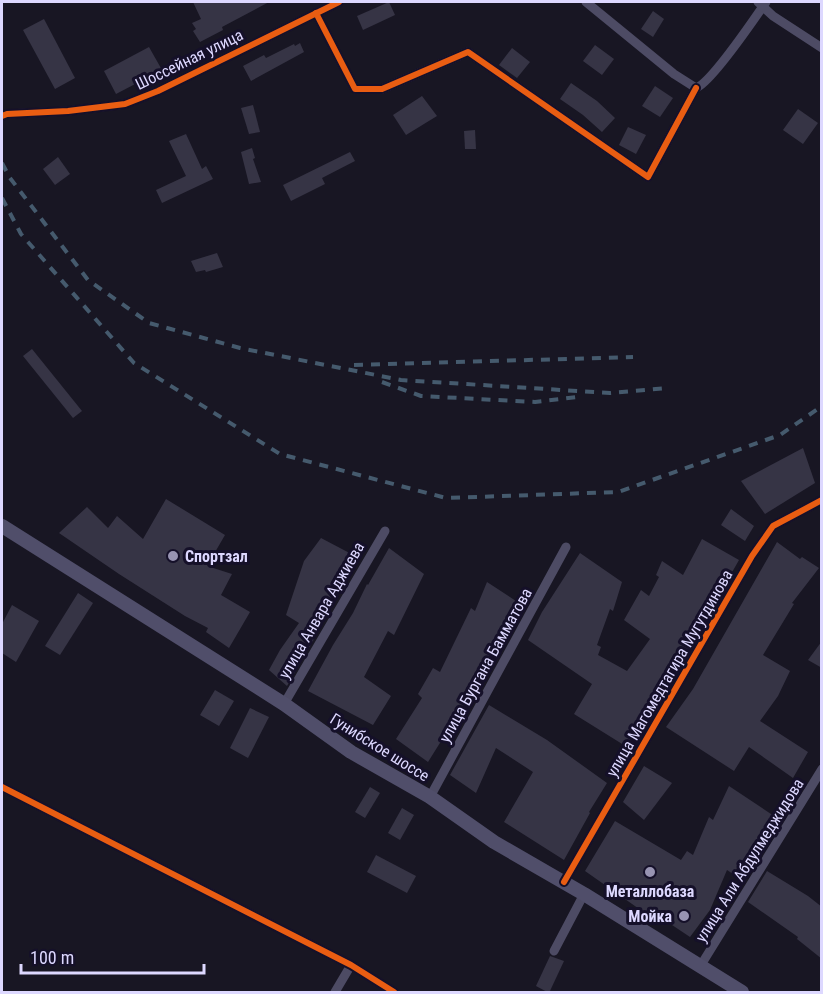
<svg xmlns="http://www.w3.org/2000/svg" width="823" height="994" viewBox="0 0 823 994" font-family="'Roboto Condensed',sans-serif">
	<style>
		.building { fill: #363445 }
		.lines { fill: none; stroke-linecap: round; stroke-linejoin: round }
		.minor { stroke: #4d4b64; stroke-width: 9 }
		.secondary { stroke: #504e6a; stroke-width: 14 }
		.rail { stroke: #455a6d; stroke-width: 4; stroke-dasharray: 9 8; stroke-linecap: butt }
		.cycleway-casing { stroke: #151029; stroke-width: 10 }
		.cycleway { stroke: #e95d12; stroke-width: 6 }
		.poi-dot { fill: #9894b2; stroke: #151029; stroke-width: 2 }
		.labels { text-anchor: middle; stroke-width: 6; stroke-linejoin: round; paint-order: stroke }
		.street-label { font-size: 16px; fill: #ddd8ff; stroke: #151029 }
		.poi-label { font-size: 16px; font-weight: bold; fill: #ddd8ff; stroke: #151029; text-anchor: start }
	</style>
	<rect width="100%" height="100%" fill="#181623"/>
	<g class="building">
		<polygon points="193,2 269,2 222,27 223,30 200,42 193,31 196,29 192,23 201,19"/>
		<polygon points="389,2 395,15 363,30 357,16"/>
		<polygon points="653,11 664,19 653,37 641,29"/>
		<polygon points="44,19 75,78 55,89 23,30"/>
		<polygon points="300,43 304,52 251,81 243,66 264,55 266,58 294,44 295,46"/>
		<polygon points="595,45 614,59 602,75 583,61"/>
		<polygon points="149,47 162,70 116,94 104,71"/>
		<polygon points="512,48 530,62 517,78 499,65"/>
		<polygon points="571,83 597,101 615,118 602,132 583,115 560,99"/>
		<polygon points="655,86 673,98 660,117 642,106"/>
		<polygon points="422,96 437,116 406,135 393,115"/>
		<polygon points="253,105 260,132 249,134 241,108"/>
		<polygon points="798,109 818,123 803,144 783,130"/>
		<polygon points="628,127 646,135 636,154 619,145"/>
		<polygon points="475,130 476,149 465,149 464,131"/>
		<polygon points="186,134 202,169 206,166 213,179 162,203 156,190 186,176 169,141"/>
		<polygon points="252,148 255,158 253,159 261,182 249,184 241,152"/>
		<polygon points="350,152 355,161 322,178 325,184 291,201 283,185"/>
		<polygon points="58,157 70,174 55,185 43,169"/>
		<polygon points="217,253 223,267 206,272 205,270 196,272 191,261"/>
		<polygon points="32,349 82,411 73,418 23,356"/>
		<polygon points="803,448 815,483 765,514 741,481"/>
		<polygon points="166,499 225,535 207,566 232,574 221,595 250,612 229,648 206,632 208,628 185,616 119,574 59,533 87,507 108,528 117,516 143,539"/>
		<polygon points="731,509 754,526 745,541 721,525"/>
		<polygon points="321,538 359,558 311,638 314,639 287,686 269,670 280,650 299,623 286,615 304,561"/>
		<polygon points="702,539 739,560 718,597 710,608 706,605 699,627 681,663 627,747 574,714 592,684 528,640 542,612 580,553 622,582 613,611 610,609 597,645 601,647 598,655 627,671 650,639 624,620 641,590 649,596 659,577 656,575 662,561 683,575"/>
		<polygon points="777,542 800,559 802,557 819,568 792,603 794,604 763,655 790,671 778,696 760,721 808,752 793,778 749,747 734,771 666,727 693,689"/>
		<polygon points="389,548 424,574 394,635 388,631 364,677 391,696 373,725 308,691 333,645 353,613 367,584 368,585"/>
		<polygon points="487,582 522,605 505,635 484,664 470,695 428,762 396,739 422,698 418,694 433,668 440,672 471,608 475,611"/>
		<polygon points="78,593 93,603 60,655 45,646"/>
		<polygon points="12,605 39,621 16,662 2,653 2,624"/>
		<polygon points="822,641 822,668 808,660"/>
		<polygon points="215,690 234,701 219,726 200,715"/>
		<polygon points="489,705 547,740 607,783 589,812 590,813 564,860 504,822 533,772 496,748 476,793 450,775"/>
		<polygon points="250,708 269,717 248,758 230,748"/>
		<polygon points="644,766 672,783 644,820 623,802"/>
		<polygon points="729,786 774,816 733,874 727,870 710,910 690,937 654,913 652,918 585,871 615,821 681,860 687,851 693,855 709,817 713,820"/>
		<polygon points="370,787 380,793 365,818 355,812"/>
		<polygon points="402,808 414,815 400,840 388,833"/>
		<polygon points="376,855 416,876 407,893 367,872"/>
		<polygon points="767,871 808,896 822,907 822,959 797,939 798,937 748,902"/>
		<polygon points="550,956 564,961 549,993 536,986"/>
	</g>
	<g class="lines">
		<g class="minor">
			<path d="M586,2L674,74L696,88C711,83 755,18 766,2"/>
			<polyline points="758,2 773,16 822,48"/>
			<polyline points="316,13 355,89 382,89 468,52 648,177 696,88"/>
			<polyline points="2,116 7,114 68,111 125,104 158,91 339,2"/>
			<polyline points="284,704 385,531"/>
			<polyline points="2,787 351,965 394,992"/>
			<polyline points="430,797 566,547"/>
			<polyline points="564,882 752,556 773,526 822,500"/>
			<polyline points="554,951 584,894"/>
			<polyline points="701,965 822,769"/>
			<polyline points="335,992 351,965"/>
		</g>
		<polyline class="secondary" points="2,526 284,704 351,752 430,797 494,842 584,894 742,992"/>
		<g class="rail">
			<polyline points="2,163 10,178 88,280 149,323 240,348 401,380 610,393 668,388"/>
			<polyline points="2,198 21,234 134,363 280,454 446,498 618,492 780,435 822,406"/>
			<polyline points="354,365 633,357"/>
			<polyline points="382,382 421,396 535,402 577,397"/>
		</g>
		<defs>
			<g id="cycleway">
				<polyline points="316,13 355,89 382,89 468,52 648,177 696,88"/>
				<polyline points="2,116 7,114 68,111 125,104 158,91 339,2"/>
				<polyline points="2,787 351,965 394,992"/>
				<polyline points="564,882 752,556 773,526 822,500"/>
			</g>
		</defs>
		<use href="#cycleway" class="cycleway-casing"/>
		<use href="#cycleway" class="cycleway"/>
	</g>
	<g class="poi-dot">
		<circle cx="173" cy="556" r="6"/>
		<circle cx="650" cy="872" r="6"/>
		<circle cx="684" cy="916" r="6"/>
	</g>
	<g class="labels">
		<g class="street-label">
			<text transform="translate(189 59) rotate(-26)" y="6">Шоссейная улица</text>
			<text transform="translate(321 610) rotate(-60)" y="6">улица Анвара Аджиева</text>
			<text transform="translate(485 665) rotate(-61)" y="6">улица Бургана Бамматова</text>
			<text transform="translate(669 673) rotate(-60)" y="6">улица Магомедтагира Мугутдинова</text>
			<text transform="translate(380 747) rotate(32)" y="6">Гунибское шоссе</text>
			<text transform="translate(749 860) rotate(-58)" y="6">улица Али Абдулмеджидова</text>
		</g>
		<g class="poi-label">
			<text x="185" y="562">Спортзал</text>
			<text x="650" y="897" text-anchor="middle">Металлобаза</text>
			<text x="672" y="922" text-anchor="end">Мойка</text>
		</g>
	</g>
	<rect width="823" height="994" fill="none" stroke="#ddd8ff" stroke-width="6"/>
	<path d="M21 964v9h183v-9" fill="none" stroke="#ddd8ff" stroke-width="3"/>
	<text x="30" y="964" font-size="18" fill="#ddd8ff" stroke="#151029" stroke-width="4.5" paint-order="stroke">100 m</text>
</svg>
